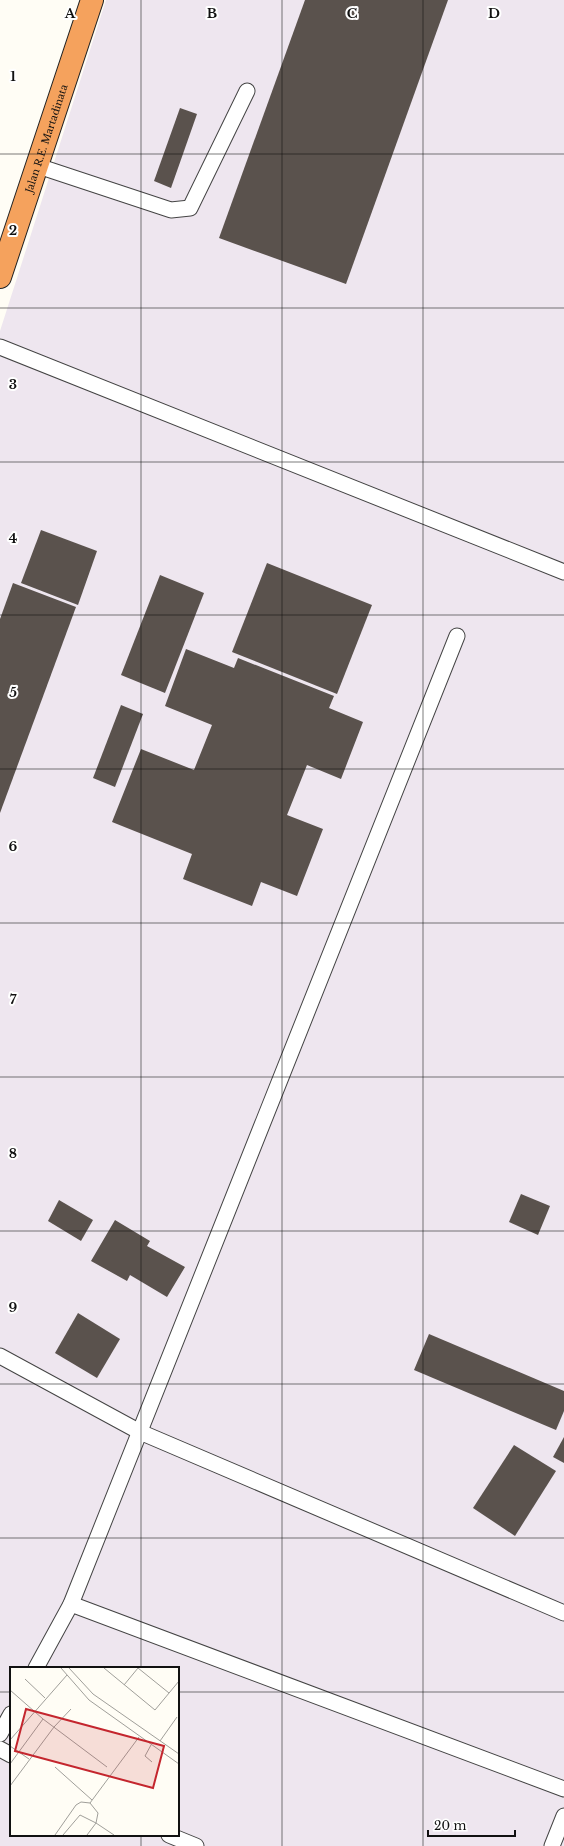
<svg xmlns="http://www.w3.org/2000/svg" width="564" height="1846" viewBox="0 0 564 1846" font-family="'Libre Baskerville',serif">
	<style>
		.industrial { fill: #eee6ef; fill-rule: evenodd }
		.building { fill: #5a524d }
		.lines { fill: none; stroke-linecap: round; stroke-linejoin: round }
		.lane-casing { stroke: #444; stroke-width: 17 }
		.highway-casing { stroke: #222; stroke-width: 24 }
		.lane { stroke: #fff; stroke-width: 15 }
		.highway { stroke: #f5a25d; stroke-width: 22 }
		.grid { fill: none; stroke: #111; stroke-width: 1; stroke-opacity: 0.55 }
		.labels { text-anchor: middle; stroke-width: 4; stroke-linejoin: round; paint-order: stroke }
		.street-label { font-size: 10px; fill: #111; stroke: #fff }
		.inset-road { fill: none; stroke: #a09f9a; stroke-width: 1 }
		.view { fill: #c4262e; fill-opacity: 0.15; stroke: #c4262e; stroke-width: 2 }
		.inset-edge { fill: none; stroke: #111; stroke-width: 2 }
		.grid-label { font-size: 13px; text-anchor: middle; font-weight: bold; fill: #111; stroke: #fff; stroke-width: 4; stroke-linejoin: round; paint-order: stroke }
	</style>
	<rect width="100%" height="100%" fill="#fffdf5"/>
	<path class="industrial" d="M106,0H564V1846H0V331ZM11,1668H178V1835H11Z"/>
	<g class="building">
		<polygon points="305,0 448,0 346,284 219,238"/>
		<polygon points="180,108 197,114 171,188 154,181"/>
		<polygon points="41,530 97,551 78,605 21,583"/>
		<polygon points="267,563 372,605 337,694 232,652"/>
		<polygon points="160,575 204,593 165,693 121,675"/>
		<polygon points="13,583 76,607 0,813 0,619"/>
		<polygon points="186,649 234,668 238,658 334,696 329,708 363,722 341,779 307,765 287,815 323,829 297,896 261,882 252,906 183,879 192,854 112,822 141,749 194,770 212,725 165,706"/>
		<polygon points="121,705 143,714 115,787 93,778"/>
		<polygon points="521,1194 550,1206 538,1235 509,1222"/>
		<polygon points="59,1200 93,1220 81,1241 48,1221"/>
		<polygon points="115,1220 150,1241 147,1246 185,1267 167,1297 130,1275 127,1281 91,1261"/>
		<polygon points="78,1313 120,1339 97,1378 55,1353"/>
		<polygon points="429,1334 564,1391 564,1411 556,1430 414,1370"/>
		<polygon points="564,1437 564,1463 553,1457"/>
		<polygon points="514,1445 556,1471 515,1536 473,1508"/>
	</g>
	<g class="lines">
		<defs>
			<g id="lane">
				<polyline points="38,166 171,210 190,208 247,91"/>
				<polyline points="0,347 564,572"/>
				<polyline points="0,1356 140,1432 564,1613"/>
				<polyline points="71,1604 564,1789"/>
				<polyline points="36,1668 71,1604 457,636"/>
				<polyline points="0,1734 11,1714"/>
				<polyline points="0,1749 11,1755"/>
				<polyline points="169,1835 196,1846"/>
				<polyline points="552,1846 564,1816"/>
			</g>
			<g id="highway">
				<path id="s1" d="M0,277L92,0"/>
			</g>
		</defs>
		<use href="#lane" class="lane-casing"/>
		<use href="#highway" class="highway-casing"/>
		<use href="#lane" class="lane"/>
		<use href="#highway" class="highway"/>
	</g>
	<path class="grid" d="M141,0V1668M282,0V1846M423,0V1846M0,154H564M0,308H564M0,462H564M0,615H564M0,769H564M0,923H564M0,1077H564M0,1231H564M0,1384H564M0,1538H564M0,1692H11M178,1692H564M141,1835V1846"/>
	<g class="labels">
		<g class="street-label">
			<text dy="4" stroke="none"><textPath href="#s1" startOffset="146">Jalan R.E. Martadinata</textPath></text>
		</g>
	</g>
	<g transform="translate(10 1667)">
		<rect width="169" height="169" fill="#fffdf5"/>
		<path class="inset-road" d="M51,1L79,33L169,97M59,1L83,27L169,87M94,1L145,43L169,14M128,1L159,26M15,12L35,31M114,18L128,1M0,23L33,52L97,100M0,73L57,8M150,74L167,50M141,78L135,89L142,95M0,79L19,92M0,97L33,52M45,100L82,133M0,119L44,60L61,42M45,168L66,138L71,135L80,136M53,168L70,148L86,156L77,168M104,168L86,156L88,146L80,136L129,70"/>
		<path class="view" d="M16,42L154,79L143,121L5,84Z"/>
		<rect width="169" height="169" class="inset-edge"/>
	</g>
	<g class="grid-label">
		<text x="70" y="18">A</text>
		<text x="212" y="18">B</text>
		<text x="352" y="18">C</text>
		<text x="494" y="18">D</text>
		<text x="13" y="81">1</text>
		<text x="13" y="235">2</text>
		<text x="13" y="389">3</text>
		<text x="13" y="543">4</text>
		<text x="13" y="697">5</text>
		<text x="13" y="851">6</text>
		<text x="13" y="1004">7</text>
		<text x="13" y="1158">8</text>
		<text x="13" y="1312">9</text>
	</g>
	<path d="M428 1830v6h87v-6" fill="none" stroke="#111111" stroke-width="2"/>
	<text x="434" y="1830" font-size="12" fill="#111111" stroke="#ffffff" stroke-width="3" paint-order="stroke">20 m</text>
</svg>
